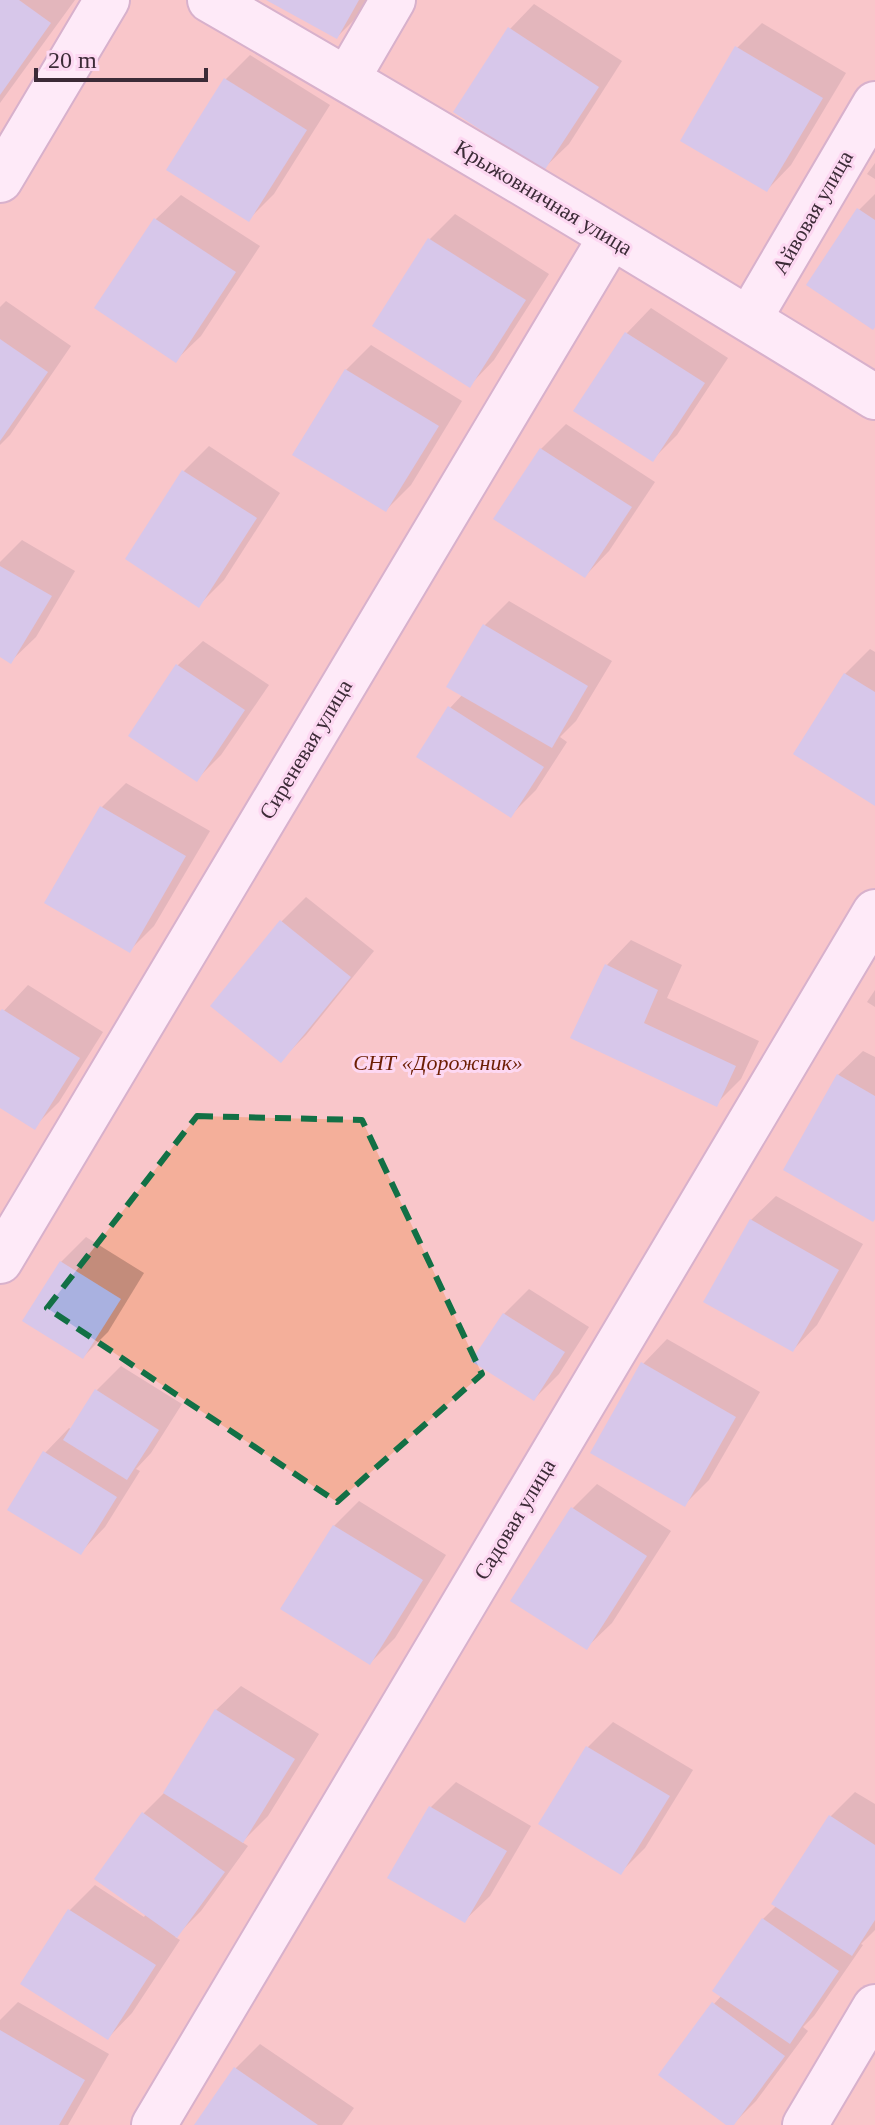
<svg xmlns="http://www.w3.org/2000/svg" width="875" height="2125" viewBox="0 0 875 2125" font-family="'Times New Roman',serif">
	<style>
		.green { fill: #f4af9a }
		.shadow { fill: #0003 }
		.building { fill: #a9b1e0 }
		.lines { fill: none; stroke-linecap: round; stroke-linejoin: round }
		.street-casing { stroke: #aa809e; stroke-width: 48 }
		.street { stroke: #fff; stroke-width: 44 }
		.marked { fill: none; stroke: #127045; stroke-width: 6; stroke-dasharray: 16 10; stroke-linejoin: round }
		.labels { text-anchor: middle; stroke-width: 6; stroke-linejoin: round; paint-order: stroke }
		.street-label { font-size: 22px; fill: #3c2b37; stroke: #fdd8f2 }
		.park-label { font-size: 22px; font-style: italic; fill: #6c1e03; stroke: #fdd8f2 }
	</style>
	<rect width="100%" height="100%" fill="#fdd8f2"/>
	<rect class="green" x="0" y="0" width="875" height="2125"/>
	<g class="shadow">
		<polygon points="0,0 75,0 0,103"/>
		<polygon points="270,0 368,0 362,12 337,37"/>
		<polygon points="534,4 622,61 569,144 544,168 510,29"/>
		<polygon points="762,23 846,73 791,165 767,190 737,48"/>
		<polygon points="250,55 330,105 274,194 249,219 225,80"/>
		<polygon points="875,163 875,179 867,174"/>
		<polygon points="875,194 875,325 859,210"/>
		<polygon points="181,195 260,246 201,336 176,360 156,219"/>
		<polygon points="455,214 549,274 494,360 470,385 375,325 430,239"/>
		<polygon points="6,301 71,346 10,435 0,445 0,307"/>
		<polygon points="651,308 728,358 677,435 652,460 576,410 627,333"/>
		<polygon points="371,345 462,401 411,485 386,510 346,370"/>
		<polygon points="566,424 655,482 609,551 585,576 496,518 541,449"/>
		<polygon points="209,446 280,493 224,580 199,605 127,559 184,471"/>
		<polygon points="22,540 75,571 36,637 11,661 0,655 0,562"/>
		<polygon points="509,601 612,661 576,721 560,737 567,742 536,790 511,815 450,708 463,694 485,625"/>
		<polygon points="203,641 269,685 221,755 197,779 131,735 178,665"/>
		<polygon points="870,649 875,652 875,804 845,674"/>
		<polygon points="126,783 210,831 154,926 129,951 102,807"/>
		<polygon points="306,897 374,951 306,1035 281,1060 213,1006 282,921"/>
		<polygon points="631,940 682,965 667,998 759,1041 741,1079 716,1104 573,1037 607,965"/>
		<polygon points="28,985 103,1032 59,1102 34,1127 0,1106 0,1015"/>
		<polygon points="875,990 875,1007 867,1002"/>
		<polygon points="863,1051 875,1057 875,1217 838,1075"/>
		<polygon points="776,1196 863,1244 817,1325 793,1350 751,1220"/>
		<polygon points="86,1237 144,1273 108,1332 83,1357 61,1262"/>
		<polygon points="529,1289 589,1327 559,1374 534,1399 504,1314"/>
		<polygon points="667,1339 760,1392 709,1480 684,1505 643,1364"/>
		<polygon points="121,1366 182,1404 151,1453 136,1469 140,1471 105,1527 81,1552 45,1453 69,1428 72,1430 96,1391"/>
		<polygon points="597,1484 671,1531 612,1623 587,1647 573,1508"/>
		<polygon points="359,1501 446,1555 395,1638 370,1663 282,1609 334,1526"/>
		<polygon points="241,1686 319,1734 268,1816 242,1842 248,1846 201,1911 175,1937 180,1940 132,2013 108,2038 22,1984 70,1910 95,1885 144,1917 146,1914 97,1879 144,1813 168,1789 216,1710"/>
		<polygon points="613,1722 693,1770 645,1848 620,1873 541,1824 588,1747"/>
		<polygon points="456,1782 531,1826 490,1896 465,1920 431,1807"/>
		<polygon points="855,1792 875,1804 875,1930 861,1944 863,1945 814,2016 803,2027 808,2031 756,2101 732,2125 730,2125 714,2004 722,1995 763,1919 777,1905 831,1816"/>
		<polygon points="18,2002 109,2054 68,2125 0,2125 0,2020"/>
		<polygon points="260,2044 354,2108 342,2125 196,2125 236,2068"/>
	</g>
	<g class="building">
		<polygon points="0,0 19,0 51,23 0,95"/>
		<polygon points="266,0 359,0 337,39"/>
		<polygon points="508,27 599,87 544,171 453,112"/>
		<polygon points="735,46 823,98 767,192 680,141"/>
		<polygon points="224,78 307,130 249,222 166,170"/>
		<polygon points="857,208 875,220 875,327 873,330 806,285"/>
		<polygon points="154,218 236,272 176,363 94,308"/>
		<polygon points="428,238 526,300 470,388 372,326"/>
		<polygon points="625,332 705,383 653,462 573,411"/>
		<polygon points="0,339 48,372 0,441"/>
		<polygon points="345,369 439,426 386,512 292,455"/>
		<polygon points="540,448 632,507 585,578 493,519"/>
		<polygon points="182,470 257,518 199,608 125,559"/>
		<polygon points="0,566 52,596 11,664 0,657"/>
		<polygon points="483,624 588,686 552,748 446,687"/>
		<polygon points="176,664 245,710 197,782 128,736"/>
		<polygon points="844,673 875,692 875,806 793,754"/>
		<polygon points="448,706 544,767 511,818 416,757"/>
		<polygon points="100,806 186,856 130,953 44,903"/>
		<polygon points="280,920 351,977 281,1063 210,1006"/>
		<polygon points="605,964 658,990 644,1023 736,1066 717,1107 570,1038"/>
		<polygon points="2,1009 80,1058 35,1130 0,1108 0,1011"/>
		<polygon points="837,1074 875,1096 875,1219 873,1222 783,1170"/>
		<polygon points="750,1219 839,1270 793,1352 703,1302"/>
		<polygon points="60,1261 121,1299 83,1359 22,1321"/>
		<polygon points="503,1313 565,1352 534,1401 471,1361"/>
		<polygon points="641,1362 736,1417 685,1507 590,1453"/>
		<polygon points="95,1389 159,1430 127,1480 63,1440"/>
		<polygon points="43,1451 117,1497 81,1555 7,1510"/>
		<polygon points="571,1507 647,1556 587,1650 510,1601"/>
		<polygon points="333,1525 423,1580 370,1665 280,1609"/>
		<polygon points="215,1709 295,1759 243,1843 163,1793"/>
		<polygon points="586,1746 670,1796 621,1875 538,1824"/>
		<polygon points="429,1806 507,1851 465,1923 387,1878"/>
		<polygon points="142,1812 225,1872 177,1938 94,1879"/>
		<polygon points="829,1815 875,1845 875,1920 852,1956 771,1904"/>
		<polygon points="68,1909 156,1965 108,2040 20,1984"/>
		<polygon points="762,1918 839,1971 790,2044 712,1991"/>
		<polygon points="712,2002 785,2056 734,2125 726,2125 658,2075"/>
		<polygon points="0,2030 85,2080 59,2125 0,2125"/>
		<polygon points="234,2067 318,2125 194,2125"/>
	</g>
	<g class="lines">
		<defs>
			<g id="street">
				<path d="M210,0C434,129 655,261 875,397"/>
				<polyline points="347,79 393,0"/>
				<polyline points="0,180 107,0"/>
				<polyline points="749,319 875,104"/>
				<polyline points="0,1261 611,237"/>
				<polyline points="154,2125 875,912"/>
				<polyline points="805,2125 875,2007"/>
			</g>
		</defs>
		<use href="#street" class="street-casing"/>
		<use href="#street" class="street"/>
	</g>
	<path d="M0 0H875V2125H0ZM197,1116L362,1120L482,1374L337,1502L47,1308Z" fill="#fdd8f2" fill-opacity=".55" fill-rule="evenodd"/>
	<path class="marked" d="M197,1116L362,1120L482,1374L337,1502L47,1308Z"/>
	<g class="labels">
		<g class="street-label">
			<text transform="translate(544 197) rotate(31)" y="8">Крыжовничная улица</text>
			<text transform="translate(812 212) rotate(-60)" y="8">Айвовая улица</text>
			<text transform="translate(305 749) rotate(-59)" y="8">Сиреневая улица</text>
			<text transform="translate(514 1519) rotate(-59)" y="8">Садовая улица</text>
		</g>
		<g class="park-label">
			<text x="438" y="1070">СНТ «Дорожник»</text>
		</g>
	</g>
	<path d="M36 68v12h170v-12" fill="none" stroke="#3c2b37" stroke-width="4"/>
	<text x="48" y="68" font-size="24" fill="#3c2b37" stroke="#fdd8f2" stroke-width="6" paint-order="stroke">20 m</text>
</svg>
